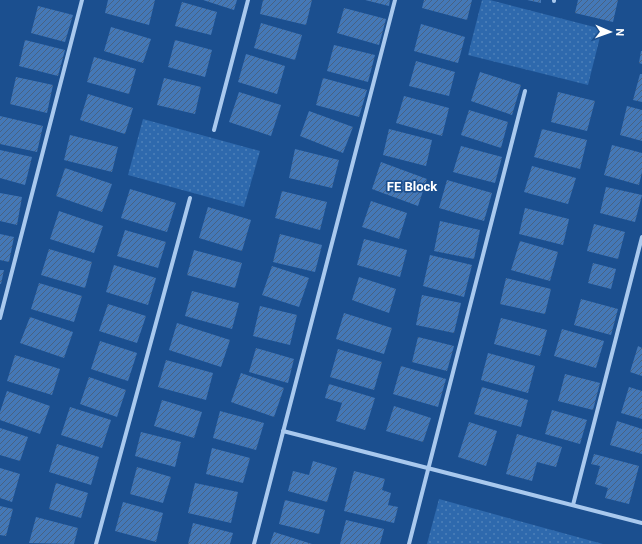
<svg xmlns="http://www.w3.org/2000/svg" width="642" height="544" viewBox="0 0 642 544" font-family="Roboto,sans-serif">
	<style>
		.grass { fill: url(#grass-dots) }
		.building { fill: url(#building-hatch) }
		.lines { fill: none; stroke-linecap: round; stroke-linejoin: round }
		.minor { stroke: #a9c9ee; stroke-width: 4 }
		.labels { text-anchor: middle; stroke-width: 3.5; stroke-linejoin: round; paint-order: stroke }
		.neighbourhood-label { font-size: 13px; font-weight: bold; fill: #fff; stroke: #1b4f8f }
	</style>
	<defs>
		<pattern id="grass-dots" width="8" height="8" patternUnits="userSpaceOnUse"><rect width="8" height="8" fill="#2e69ad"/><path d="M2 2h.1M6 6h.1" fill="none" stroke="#4d80b9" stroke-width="1.8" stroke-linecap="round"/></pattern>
		<pattern id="building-hatch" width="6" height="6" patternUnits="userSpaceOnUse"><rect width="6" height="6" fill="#4478b7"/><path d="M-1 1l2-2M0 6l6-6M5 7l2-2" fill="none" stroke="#486282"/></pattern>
	</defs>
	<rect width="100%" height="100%" fill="#1b4f8f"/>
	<g class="grass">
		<polygon points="482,0 490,0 602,29 588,85 468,55"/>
		<polygon points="143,119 260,151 244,207 128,175"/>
		<polygon points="439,499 603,544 427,544"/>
	</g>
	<g class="building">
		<polygon points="108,0 155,0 149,25 105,13"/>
		<polygon points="203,0 237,0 234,10"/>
		<polygon points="263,0 312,0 306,25 260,14"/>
		<polygon points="365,0 390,0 389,6"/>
		<polygon points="424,0 472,0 467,20 422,8"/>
		<polygon points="527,0 541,0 541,3"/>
		<polygon points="578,0 618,0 613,22 575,13"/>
		<polygon points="182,2 217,12 211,35 175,26"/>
		<polygon points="38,6 73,15 65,42 31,33"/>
		<polygon points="344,8 386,19 379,45 337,33"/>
		<polygon points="261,23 302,35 295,60 254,48"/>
		<polygon points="421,24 465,37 458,63 414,51"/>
		<polygon points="111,27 151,39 143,63 104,51"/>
		<polygon points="25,40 65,50 58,76 19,66"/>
		<polygon points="175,40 212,50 205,77 168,67"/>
		<polygon points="334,45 375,55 368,82 327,71"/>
		<polygon points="641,51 642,51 642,64 639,63"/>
		<polygon points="246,54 285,66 277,94 238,82"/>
		<polygon points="94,57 136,69 129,94 87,82"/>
		<polygon points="416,61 455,72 449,96 409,86"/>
		<polygon points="480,72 521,85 512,115 471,101"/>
		<polygon points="640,74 642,74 642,102 633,100"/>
		<polygon points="16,77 53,85 47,113 10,104"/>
		<polygon points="164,78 201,87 195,114 157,105"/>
		<polygon points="323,78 367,90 359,117 316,105"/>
		<polygon points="239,92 281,105 271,136 229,122"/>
		<polygon points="558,92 595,101 587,131 551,122"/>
		<polygon points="88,94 133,108 125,134 80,120"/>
		<polygon points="404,96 449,108 442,136 396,123"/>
		<polygon points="627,106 642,110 642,141 620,135"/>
		<polygon points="469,110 508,122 501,148 461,135"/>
		<polygon points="309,111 353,127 343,153 300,136"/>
		<polygon points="0,116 43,126 37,152 0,144"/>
		<polygon points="389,129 432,140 426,166 383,155"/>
		<polygon points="542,129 587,140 580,169 534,157"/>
		<polygon points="70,135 118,147 112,172 64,160"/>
		<polygon points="612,145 642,153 642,172 639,185 604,175"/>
		<polygon points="461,146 502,157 495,183 453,172"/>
		<polygon points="295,149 339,160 332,188 289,178"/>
		<polygon points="0,150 32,157 25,185 0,178"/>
		<polygon points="381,162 427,179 418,206 372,189"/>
		<polygon points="532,166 576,178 568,204 524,192"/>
		<polygon points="65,168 112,184 102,212 56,196"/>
		<polygon points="447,180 492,193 484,221 439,208"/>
		<polygon points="606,187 642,195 635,222 600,213"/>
		<polygon points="130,189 176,203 167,232 121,218"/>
		<polygon points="282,191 327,202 320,230 275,218"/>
		<polygon points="0,193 22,197 17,225 0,221"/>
		<polygon points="371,201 407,213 399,239 362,227"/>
		<polygon points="208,207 251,220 242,251 199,238"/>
		<polygon points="525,208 569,219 563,245 519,234"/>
		<polygon points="59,211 103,226 94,253 50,239"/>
		<polygon points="440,221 480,230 474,259 434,251"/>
		<polygon points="594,224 625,232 618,259 587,251"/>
		<polygon points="125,230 166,242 158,268 117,256"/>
		<polygon points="0,234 14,237 9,262 0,260"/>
		<polygon points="280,234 322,245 315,272 273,262"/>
		<polygon points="364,239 407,250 400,277 357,265"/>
		<polygon points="520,241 558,252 550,281 511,270"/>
		<polygon points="49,249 92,262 85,288 41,275"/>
		<polygon points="194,250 242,263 235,288 187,275"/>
		<polygon points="430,255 472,265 464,297 423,286"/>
		<polygon points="593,263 616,269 611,289 588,283"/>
		<polygon points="114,265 156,278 148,305 106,292"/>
		<polygon points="272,266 309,278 299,307 262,295"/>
		<polygon points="0,270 4,270 1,284 0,284"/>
		<polygon points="359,277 396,289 389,313 352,300"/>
		<polygon points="506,278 551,289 545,314 500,304"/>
		<polygon points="39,283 82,296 74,322 31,309"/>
		<polygon points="192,291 239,303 232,329 185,316"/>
		<polygon points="422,295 461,303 454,333 416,325"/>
		<polygon points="581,299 618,309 611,335 574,325"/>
		<polygon points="108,304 146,316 137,343 99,331"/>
		<polygon points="260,306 297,315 290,345 253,336"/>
		<polygon points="344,313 392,328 384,354 336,339"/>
		<polygon points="30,317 73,332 64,358 20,343"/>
		<polygon points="501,318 547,330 540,356 494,344"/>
		<polygon points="177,323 230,340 221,367 169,350"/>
		<polygon points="562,329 604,341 596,368 554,356"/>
		<polygon points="418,337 454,346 447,371 412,362"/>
		<polygon points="100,341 137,353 128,381 91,369"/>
		<polygon points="638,346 642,348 642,376 630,372"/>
		<polygon points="256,348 294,359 288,383 249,372"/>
		<polygon points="338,349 382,362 374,390 330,377"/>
		<polygon points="488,353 535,366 528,393 481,380"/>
		<polygon points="15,355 60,369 52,395 7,381"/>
		<polygon points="166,360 213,373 206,400 158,387"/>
		<polygon points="401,366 446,379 438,407 393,394"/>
		<polygon points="241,373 284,388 274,417 231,402"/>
		<polygon points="565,374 600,383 593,410 558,401"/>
		<polygon points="89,377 126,390 117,417 80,404"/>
		<polygon points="329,384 375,398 365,430 336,421 342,403 325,398"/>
		<polygon points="482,387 528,400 521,427 474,414"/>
		<polygon points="629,387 642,391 642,419 621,413"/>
		<polygon points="7,391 50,406 40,434 0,420 0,412"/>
		<polygon points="162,400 202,412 194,438 154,426"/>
		<polygon points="394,406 431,418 423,442 386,431"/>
		<polygon points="70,407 111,420 102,448 61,435"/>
		<polygon points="552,410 587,420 580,444 545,434"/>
		<polygon points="220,411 264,423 256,450 213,438"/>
		<polygon points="617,421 642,429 642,454 610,445"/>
		<polygon points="469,422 497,431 486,466 458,457"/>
		<polygon points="0,428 28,437 20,461 0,455"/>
		<polygon points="141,432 181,442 175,467 135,456"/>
		<polygon points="517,434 562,447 556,467 537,462 532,481 506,474"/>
		<polygon points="57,444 99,457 91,485 49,472"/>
		<polygon points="212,448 250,458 243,483 206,474"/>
		<polygon points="594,454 639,466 629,504 605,498 608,488 595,484 600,466 591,464"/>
		<polygon points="313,461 337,468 327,502 288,491 293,471 309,475"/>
		<polygon points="137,467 171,477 163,503 130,494"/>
		<polygon points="0,468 20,474 12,502 0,498"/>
		<polygon points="354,471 385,479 382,490 391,493 388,505 398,507 394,523 344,511"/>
		<polygon points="56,483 88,493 81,518 49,509"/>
		<polygon points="195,483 238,492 231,523 188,513"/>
		<polygon points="285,500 325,510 319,534 279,524"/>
		<polygon points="123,502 163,513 156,542 115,531"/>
		<polygon points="0,506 13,509 6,536 0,535"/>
		<polygon points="36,517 78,528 74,544 29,543"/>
		<polygon points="346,520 384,529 380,544 340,544"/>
		<polygon points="193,523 233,533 230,544 188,544"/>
		<polygon points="274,532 312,544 270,544"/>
	</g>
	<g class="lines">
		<g class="minor">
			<polyline points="554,1 554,0"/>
			<polyline points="214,130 248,0"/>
			<polyline points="0,318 82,0"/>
			<polyline points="283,431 642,523"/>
			<polyline points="573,505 642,237"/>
			<polyline points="96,544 190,198"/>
			<polyline points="254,544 395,0"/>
			<polyline points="409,544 525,91"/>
		</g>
	</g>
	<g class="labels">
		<g class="neighbourhood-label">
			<text x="412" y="191">FE Block</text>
		</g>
	</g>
	<g transform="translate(610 32) rotate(92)" stroke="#1b4f8f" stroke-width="3" paint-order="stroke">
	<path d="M0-3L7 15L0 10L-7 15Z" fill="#ffffff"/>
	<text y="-6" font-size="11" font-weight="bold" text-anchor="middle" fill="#ffffff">N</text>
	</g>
</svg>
